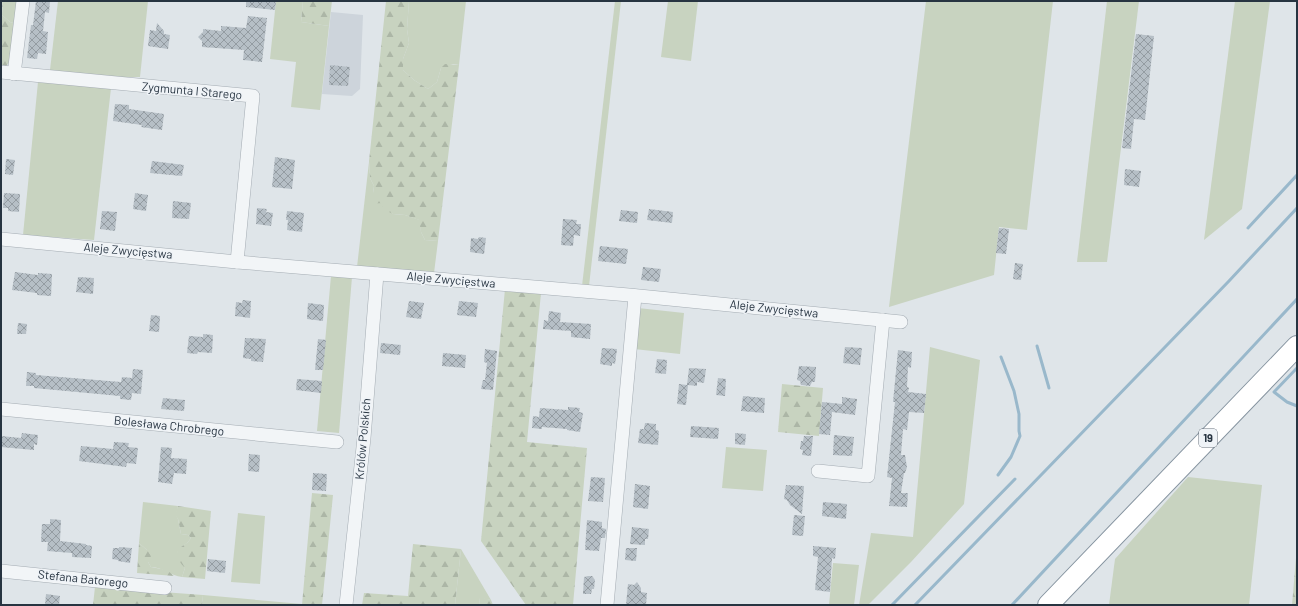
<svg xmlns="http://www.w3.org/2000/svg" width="1298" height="606" viewBox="0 0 1298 606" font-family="Barlow,sans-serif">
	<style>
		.built { fill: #cdd4db }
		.grass { fill: #c8d3c0 }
		.forest { fill: url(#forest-firs) }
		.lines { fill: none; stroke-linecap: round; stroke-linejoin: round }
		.stream { stroke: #99b8cb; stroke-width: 3 }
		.building { fill: url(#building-cross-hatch) }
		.minor-casing { stroke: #a4acb3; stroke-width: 14 }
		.highway-casing { stroke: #8694a0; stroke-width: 22 }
		.minor { stroke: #f2f5f7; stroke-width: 13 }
		.highway { stroke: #fff; stroke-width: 20 }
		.labels { text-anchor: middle; stroke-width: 3; stroke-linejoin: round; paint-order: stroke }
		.shield { fill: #eff3f7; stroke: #636d78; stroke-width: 1 }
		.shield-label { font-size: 11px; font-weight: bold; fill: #273441 }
		.street-label { font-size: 12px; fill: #273441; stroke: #eff3f7 }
	</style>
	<defs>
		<pattern id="forest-firs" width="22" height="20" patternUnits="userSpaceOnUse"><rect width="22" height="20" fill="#c8d3c0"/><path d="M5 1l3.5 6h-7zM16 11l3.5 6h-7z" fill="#acb6a6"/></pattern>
		<pattern id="building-cross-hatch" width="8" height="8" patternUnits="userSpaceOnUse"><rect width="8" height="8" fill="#b6bfc6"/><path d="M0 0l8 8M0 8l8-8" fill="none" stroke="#949ca2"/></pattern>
	</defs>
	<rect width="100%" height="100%" fill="#dfe5e9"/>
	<polygon class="built" points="331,12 363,15 360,89 352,96 322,94"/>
	<g class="grass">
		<polygon points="3,1 19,1 16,24 10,22 2,15"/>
		<polygon points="58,1 148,1 140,77 113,77 50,70"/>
		<polygon points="276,1 303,1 301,22 329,26 320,110 291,107 296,62 270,59"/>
		<polygon points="409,1 466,1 459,65 453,64 441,68 437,82 428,89 414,80 403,70 403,59 409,43 407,29"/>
		<polygon points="615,1 621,1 589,286 582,286"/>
		<polygon points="668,1 698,1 691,61 661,57"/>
		<polygon points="926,1 1053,1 1027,230 999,227 994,275 889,307"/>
		<polygon points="1107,1 1139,1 1107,262 1077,262"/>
		<polygon points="1235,1 1270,1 1242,209 1204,240"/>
		<polygon points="38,82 111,88 94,240 23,235"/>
		<polygon points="369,162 370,178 374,186 373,193 393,214 405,215 420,220 421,232 425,240 438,241 434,273 357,267"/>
		<polygon points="331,276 352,277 339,433 317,431"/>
		<polygon points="638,308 684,313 680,354 634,349"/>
		<polygon points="930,347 980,360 964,504 911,562 868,605 859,605 871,533 913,537"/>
		<polygon points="726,447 767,450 763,491 722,488"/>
		<polygon points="1188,477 1262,485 1249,605 1109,605 1115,559"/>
		<path d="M143,502L178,506L176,515L178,519L181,534L188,535L191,538L188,542L177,551L185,568L182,577C171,576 163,567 151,567L148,562L147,550L139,543Z"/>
		<polygon points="238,513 265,516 260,584 231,582"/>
		<polygon points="461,549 491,600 480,598 479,605 455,605"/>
		<polygon points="833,563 859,565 854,605 829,605"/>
		<polygon points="203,595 302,604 202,605"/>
	</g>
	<g class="forest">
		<polygon points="1,1 3,1 2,15 10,22 16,24 10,62 6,66 1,65"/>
		<polygon points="303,1 332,1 329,26 301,22"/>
		<polygon points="386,1 409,1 407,29 409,43 403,59 403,70 414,80 428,89 437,82 441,68 445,64 459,65 438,241 425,240 421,232 419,220 405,215 393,214 383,209 382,203 370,204 373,193 374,186 370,178 369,161"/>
		<polygon points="505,289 541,293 527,442 587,448 573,605 526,605 481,541"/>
		<polygon points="782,384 823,388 819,436 778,432"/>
		<polygon points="312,493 333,495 322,605 302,605"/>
		<path d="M178,506L211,511L205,579L182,577L185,568C180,563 177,558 177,550L188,542L191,538L188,535L181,534L178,519L175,515Z"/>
		<polygon points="139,543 147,550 151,556 148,562 151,567 167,570 174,576 137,573"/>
		<polygon points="413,544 461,549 455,605 362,605 364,593 408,596"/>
		<polygon points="1297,546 1297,605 1292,605"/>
		<polygon points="95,587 203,595 202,605 93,605"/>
		<polygon points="480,597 491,600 493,605 479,605"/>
	</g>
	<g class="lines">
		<g class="stream">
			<polyline points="1248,228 1297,175"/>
			<polyline points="1037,346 1049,388"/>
			<polyline points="1297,368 1274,392 1287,402 1297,406"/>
			<polyline points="998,475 1011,457 1020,436 1019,431 1019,414 1014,391 1001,357"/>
			<polyline points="892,605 1015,479"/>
			<polyline points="915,605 1229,281 1297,208"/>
			<polyline points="1012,605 1297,299"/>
		</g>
	</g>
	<g class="building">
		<polygon points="36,1 50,1 49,13 45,12 43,31 48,32 46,54 38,53 37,59 27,58 31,25 33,25"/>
		<polygon points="246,1 276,1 275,10 246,7"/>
		<polygon points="248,16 267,18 262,62 243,60 244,50 202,47 202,41 198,37 203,32 203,29 221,31 221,26 246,28"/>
		<polygon points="157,23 164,31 164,34 170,35 168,49 148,46 150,30 156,31"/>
		<polygon points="1136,34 1154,36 1145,120 1134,119 1131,149 1122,148"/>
		<polygon points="330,65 350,67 348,86 329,85"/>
		<polygon points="115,104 129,105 129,109 164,114 162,130 141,127 142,125 113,121"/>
		<polygon points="275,157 295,160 292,189 272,187"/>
		<polygon points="6,159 15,160 13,175 5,174"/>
		<polygon points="152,161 184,165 182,176 150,173"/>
		<polygon points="1125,169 1141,171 1139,187 1124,185"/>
		<polygon points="4,193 20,194 19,212 8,211 8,208 3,208"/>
		<polygon points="135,193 148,195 146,211 133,209"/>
		<polygon points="173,201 191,203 189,219 172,218"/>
		<polygon points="257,208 267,209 266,212 273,213 271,226 256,224"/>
		<polygon points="649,209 673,212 672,223 647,220"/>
		<polygon points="621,210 638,212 637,223 619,221"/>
		<polygon points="102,211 117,212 115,231 100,229"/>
		<polygon points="287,211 304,213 302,232 287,230 288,220 286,220"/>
		<polygon points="563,219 577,220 576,224 581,224 580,236 574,235 573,246 561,245"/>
		<polygon points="999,228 1009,229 1006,254 996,253"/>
		<polygon points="479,237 486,238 484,254 470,252 471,238 478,239"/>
		<polygon points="600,246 628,249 626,264 598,261"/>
		<polygon points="1015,263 1023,264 1021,280 1013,279"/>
		<polygon points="643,267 661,269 659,282 641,280"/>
		<polygon points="15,272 38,275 38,273 52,274 51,296 37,295 37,293 12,290"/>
		<polygon points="78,277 94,278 93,294 76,292"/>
		<polygon points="243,300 251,301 250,318 235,316 236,302 242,303"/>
		<polygon points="409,301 424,303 421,319 406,317"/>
		<polygon points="459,301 478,303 476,317 457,315"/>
		<polygon points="308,303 324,305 323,321 307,319"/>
		<polygon points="549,311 561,313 560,322 591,324 590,339 571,337 571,331 543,329 544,320 548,321"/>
		<polygon points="151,315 160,316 159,332 149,331"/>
		<polygon points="18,323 27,324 26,334 17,334"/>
		<polygon points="203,334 213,335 212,353 198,352 197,354 187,353 189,336 203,337"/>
		<polygon points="245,338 266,339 263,362 251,361 251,359 243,358"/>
		<polygon points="318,339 326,340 323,370 315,370"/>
		<polygon points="381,343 401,345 400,355 380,353"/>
		<polygon points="845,347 862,348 860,365 843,363"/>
		<polygon points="602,348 617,349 615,364 612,363 612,366 600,364"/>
		<polygon points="485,349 497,351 493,390 481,389 483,380 485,380 487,363 484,362"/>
		<polygon points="898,350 912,352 911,368 908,367 907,387 909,388 908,392 926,394 924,413 909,412 907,430 903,429 901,455 905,455 907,467 905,473 904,473 901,493 908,493 907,507 889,506 892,478 887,477 895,402 893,402"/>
		<polygon points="443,353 466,355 465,368 442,366"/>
		<polygon points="657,359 667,360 666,374 655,373"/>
		<polygon points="799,366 816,367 815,382 812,382 810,386 801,385 800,381 797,380"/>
		<polygon points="689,368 706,369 704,383 697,382 697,386 688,385 686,405 677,404 679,384 687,385"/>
		<polygon points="133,369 143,370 141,394 132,393 131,400 120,399 120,396 34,388 34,386 26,386 27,372 36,373 36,375 121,382 122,377 132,378"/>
		<polygon points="718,378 726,379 725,396 716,395"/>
		<polygon points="297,379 322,381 321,393 296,390"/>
		<polygon points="743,396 765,398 764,413 741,411"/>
		<polygon points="842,397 857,399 855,415 832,412 830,435 819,434 822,402 842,404"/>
		<polygon points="163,398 185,400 184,411 161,409"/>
		<polygon points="568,407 580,408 579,412 583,413 580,432 567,430 567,429 542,427 542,429 532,428 533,416 539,417 540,408 568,410"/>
		<polygon points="645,423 656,424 656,430 659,431 658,445 638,443 640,429 644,429"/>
		<polygon points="691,426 719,428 718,439 690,437"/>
		<polygon points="22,433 38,435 37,445 34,444 34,450 1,447 1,436 21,438"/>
		<polygon points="735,433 746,434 745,445 735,444"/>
		<polygon points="834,435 854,437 852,456 833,455"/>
		<polygon points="804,436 813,436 811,456 802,455 803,450 800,449 801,441 803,441"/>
		<polygon points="114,442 129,443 128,447 138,448 136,464 127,463 126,467 79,461 81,446 113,449"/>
		<polygon points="161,447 172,448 171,458 187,459 186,474 174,473 172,484 158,482"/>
		<polygon points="249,454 260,455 259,472 248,471"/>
		<polygon points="313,473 327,474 326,491 312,490"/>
		<polygon points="591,477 605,478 603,502 588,501"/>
		<polygon points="635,484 650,486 648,509 633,507"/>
		<polygon points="786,485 804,486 802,514 790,505 787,500 784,499"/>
		<polygon points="823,502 847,504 846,519 822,516"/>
		<polygon points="794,515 805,516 803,536 792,535"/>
		<polygon points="50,519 61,520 60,541 86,544 86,545 92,546 91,558 72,557 72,553 47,551 48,542 41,542 42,524 50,524"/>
		<polygon points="587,520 602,522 602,528 606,529 605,538 601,538 599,551 585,550"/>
		<polygon points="632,527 649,529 648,539 645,539 645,545 630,544"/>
		<polygon points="813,546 836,548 835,559 832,558 830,592 815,590 818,557 813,556"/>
		<polygon points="119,547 132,548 130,563 118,561 118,560 112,559 113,548 119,548"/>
		<polygon points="626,548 637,548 636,561 625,560"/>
		<polygon points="208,559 226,561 225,573 207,571"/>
		<polygon points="588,576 592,576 595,580 594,589 592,589 591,594 583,594 584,577"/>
		<polygon points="637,582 641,588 641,592 647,593 646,605 626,605 628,584 634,585"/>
		<polygon points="46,594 60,596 59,605 45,605"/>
	</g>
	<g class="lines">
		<defs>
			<g id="minor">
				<polyline points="1,72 253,96 237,262"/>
				<polyline points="14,74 23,1"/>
				<polyline points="1,239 237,262 629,295 901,322"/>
				<polyline points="1,409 337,442"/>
				<polyline points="818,471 868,476 883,320"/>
				<polyline points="1,571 165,588"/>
				<polyline points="346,605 364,438 377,274"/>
				<polyline points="607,605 635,296"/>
			</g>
			<polyline id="highway" points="1048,605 1297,346"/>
		</defs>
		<use href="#minor" class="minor-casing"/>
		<use href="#highway" class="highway-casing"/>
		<use href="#minor" class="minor"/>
		<use href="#highway" class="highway"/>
	</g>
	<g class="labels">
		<rect class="shield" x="1199" y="429" width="18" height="18" rx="3"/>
		<g class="shield-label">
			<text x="1208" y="442">19</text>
		</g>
		<g class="street-label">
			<text transform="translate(192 91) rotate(5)" y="4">Zygmunta I Starego</text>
			<text transform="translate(128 251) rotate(5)" y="4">Aleje Zwycięstwa</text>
			<text transform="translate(451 280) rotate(5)" y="4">Aleje Zwycięstwa</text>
			<text transform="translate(774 309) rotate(6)" y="4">Aleje Zwycięstwa</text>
			<text transform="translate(169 426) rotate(6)" y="4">Bolesława Chrobrego</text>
			<text transform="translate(363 439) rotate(-85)" y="4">Królów Polskich</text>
			<text transform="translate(83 579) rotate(6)" y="4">Stefana Batorego</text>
		</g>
	</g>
	<rect width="1298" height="606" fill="none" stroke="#273441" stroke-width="4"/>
</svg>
